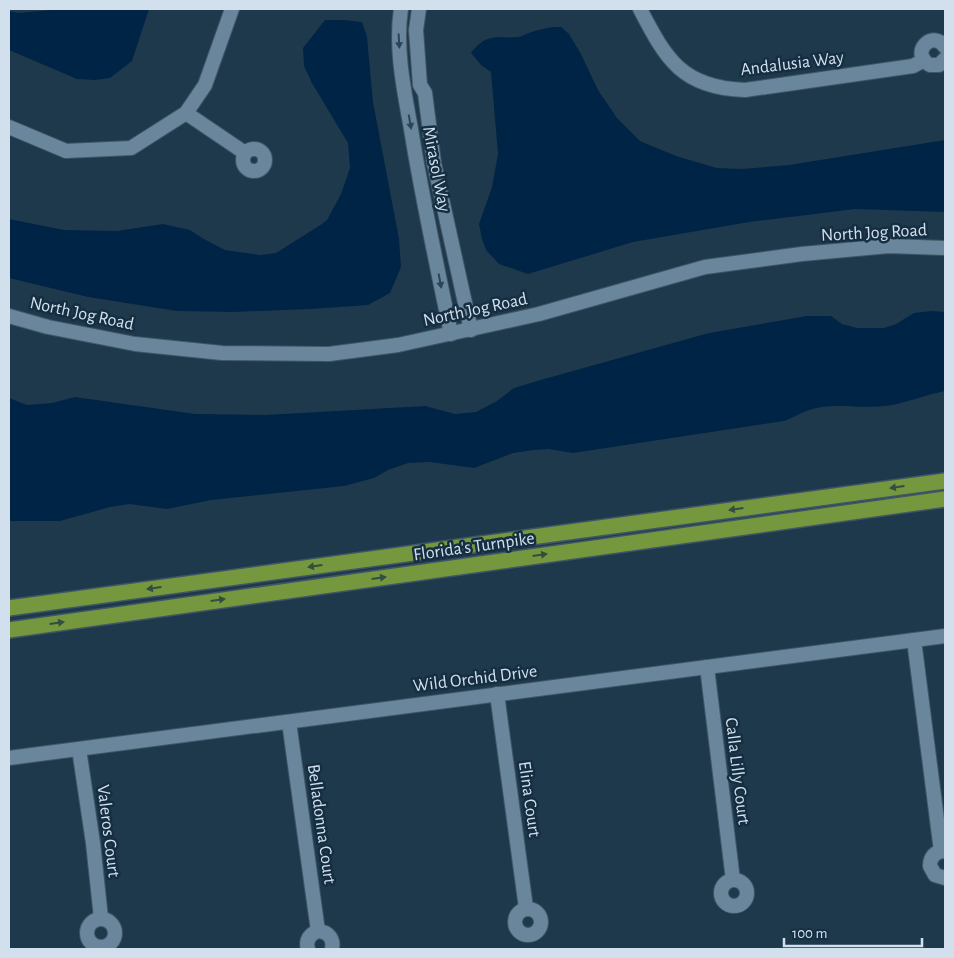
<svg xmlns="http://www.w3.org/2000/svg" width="954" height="958" viewBox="0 0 954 958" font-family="'Alegreya Sans',sans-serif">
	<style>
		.water { fill: #002445 }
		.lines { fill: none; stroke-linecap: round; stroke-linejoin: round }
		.minor-casing { stroke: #3f5666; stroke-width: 16 }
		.highway-casing { stroke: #3f5666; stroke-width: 18 }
		.minor { stroke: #6a869c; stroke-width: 14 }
		.highway { stroke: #75973d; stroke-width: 15 }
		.oneway { fill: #2a4458 }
		.oneway2 { fill: #324e40 }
		.labels { text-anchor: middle; stroke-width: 5; stroke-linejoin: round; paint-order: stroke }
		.street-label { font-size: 18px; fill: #d2e0ed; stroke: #152e41 }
	</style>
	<rect width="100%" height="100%" fill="#1f394c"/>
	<g class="water">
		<polygon points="63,9 149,9 132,61 110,78 95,80 77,79 9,50 9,11 18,13"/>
		<polygon points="325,20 343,20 362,22 367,37 373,102 399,239 401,267 390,293 368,305 311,309 233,312 177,311 88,297 9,278 9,219 64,230 117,231 163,224 190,230 202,238 225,250 260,255 276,253 322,224 327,220 341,194 350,168 348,143 312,83 304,66 303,48"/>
		<path d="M552,27H561L569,34L581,54L598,90L617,118L640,141L676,156L717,168L742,169L789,165L945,140V212L855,209L749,222L633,242L528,274L499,264L486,250L482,239L479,224L492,187L498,154L491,72L481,65L471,53C488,32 495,39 518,37C521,37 525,34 529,33C536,30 544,29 552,27Z"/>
		<path d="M931,311L945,312V391C925,395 906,403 886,406C861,409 833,402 809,410C801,413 792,418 784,421L573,453L548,449L534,450L513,453L474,468L430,462L408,463L388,470L374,478L344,486L211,500L167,509L129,504L110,507L60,521H9V398L27,405L52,403L75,397L195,414L265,415L425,406L455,414L476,412L497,401L514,388L544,379L709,333L807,316H831L842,324L857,328H884L896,324L914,313Z"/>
	</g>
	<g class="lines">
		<defs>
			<g id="minor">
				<path d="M401,9C395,48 404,90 411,129C422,198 437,266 451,334"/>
				<polyline points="419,9 416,30 420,85 425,93 434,163 471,330"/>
				<path d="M640,9C666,59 682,88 745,90L913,66L924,60"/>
				<path d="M945,47C932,28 909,54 930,65H939L945,59"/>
				<polyline points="186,113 245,153"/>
				<polyline points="9,127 66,151 131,148 186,113 205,85 232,9"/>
				<circle cx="254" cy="160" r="11"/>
				<polyline points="9,316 48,327 135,344 222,353 329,354 398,345 539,314 705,267 802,254 889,246 945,248"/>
				<polyline points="914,640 941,851"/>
				<polyline points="707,667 733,880"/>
				<polyline points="497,694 526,908"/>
				<polyline points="289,722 318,931"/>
				<polyline points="79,749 93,843 101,918"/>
				<polyline points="9,758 945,636"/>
				<path d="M945,851C935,851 930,857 930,866L935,875L945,878"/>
				<circle cx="734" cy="893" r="13"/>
				<circle cx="528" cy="922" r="13"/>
				<circle cx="101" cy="933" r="14"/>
				<path d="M308,949C305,940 310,934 318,931C329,932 334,939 332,949"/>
			</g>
			<g id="highway">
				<polyline points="9,608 945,481"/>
				<polyline points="9,630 945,499"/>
			</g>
		</defs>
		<use href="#minor" class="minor-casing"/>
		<use href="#highway" class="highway-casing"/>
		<use href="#minor" class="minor"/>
		<use href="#highway" class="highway"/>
	</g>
	<defs><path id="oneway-solid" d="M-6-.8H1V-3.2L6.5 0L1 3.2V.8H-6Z" transform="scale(1.25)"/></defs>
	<g class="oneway">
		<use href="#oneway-solid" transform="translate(399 41) rotate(87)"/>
		<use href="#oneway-solid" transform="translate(410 122) rotate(80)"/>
		<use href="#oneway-solid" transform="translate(440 281) rotate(79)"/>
	</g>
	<g class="oneway2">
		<use href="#oneway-solid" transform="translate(897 487) rotate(172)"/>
		<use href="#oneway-solid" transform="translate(736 509) rotate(172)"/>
		<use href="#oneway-solid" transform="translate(540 555) rotate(-8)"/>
		<use href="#oneway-solid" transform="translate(315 566) rotate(172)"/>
		<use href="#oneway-solid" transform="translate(379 578) rotate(-8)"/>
		<use href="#oneway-solid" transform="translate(154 588) rotate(172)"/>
		<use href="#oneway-solid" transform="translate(218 600) rotate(-8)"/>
		<use href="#oneway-solid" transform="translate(57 623) rotate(-8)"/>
	</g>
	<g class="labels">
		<g class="street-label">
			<text transform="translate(792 63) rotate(-7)" y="6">Andalusia Way</text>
			<text transform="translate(437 169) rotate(79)" y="6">Mirasol Way</text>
			<text transform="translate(874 232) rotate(-3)" y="6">North Jog Road</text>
			<text transform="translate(475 309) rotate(-12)" y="6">North Jog Road</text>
			<text transform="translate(82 313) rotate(12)" y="6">North Jog Road</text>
			<text transform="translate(474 546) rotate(-8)" y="6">Florida's Turnpike</text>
			<text transform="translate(475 678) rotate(-7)" y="6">Wild Orchid Drive</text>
			<text transform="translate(738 771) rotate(83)" y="6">Calla Lilly Court</text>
			<text transform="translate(530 799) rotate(82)" y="6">Elina Court</text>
			<text transform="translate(322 824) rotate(82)" y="6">Belladonna Court</text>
			<text transform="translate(109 831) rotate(83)" y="6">Valeros Court</text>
		</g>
	</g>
	<rect width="954" height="958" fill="none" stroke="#d2e0ed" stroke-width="20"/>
	<path d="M784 938v8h138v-8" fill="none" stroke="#d2e0ed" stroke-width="2.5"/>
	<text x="792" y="938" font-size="15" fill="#d2e0ed" stroke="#152e41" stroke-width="4" paint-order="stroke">100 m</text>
</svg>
